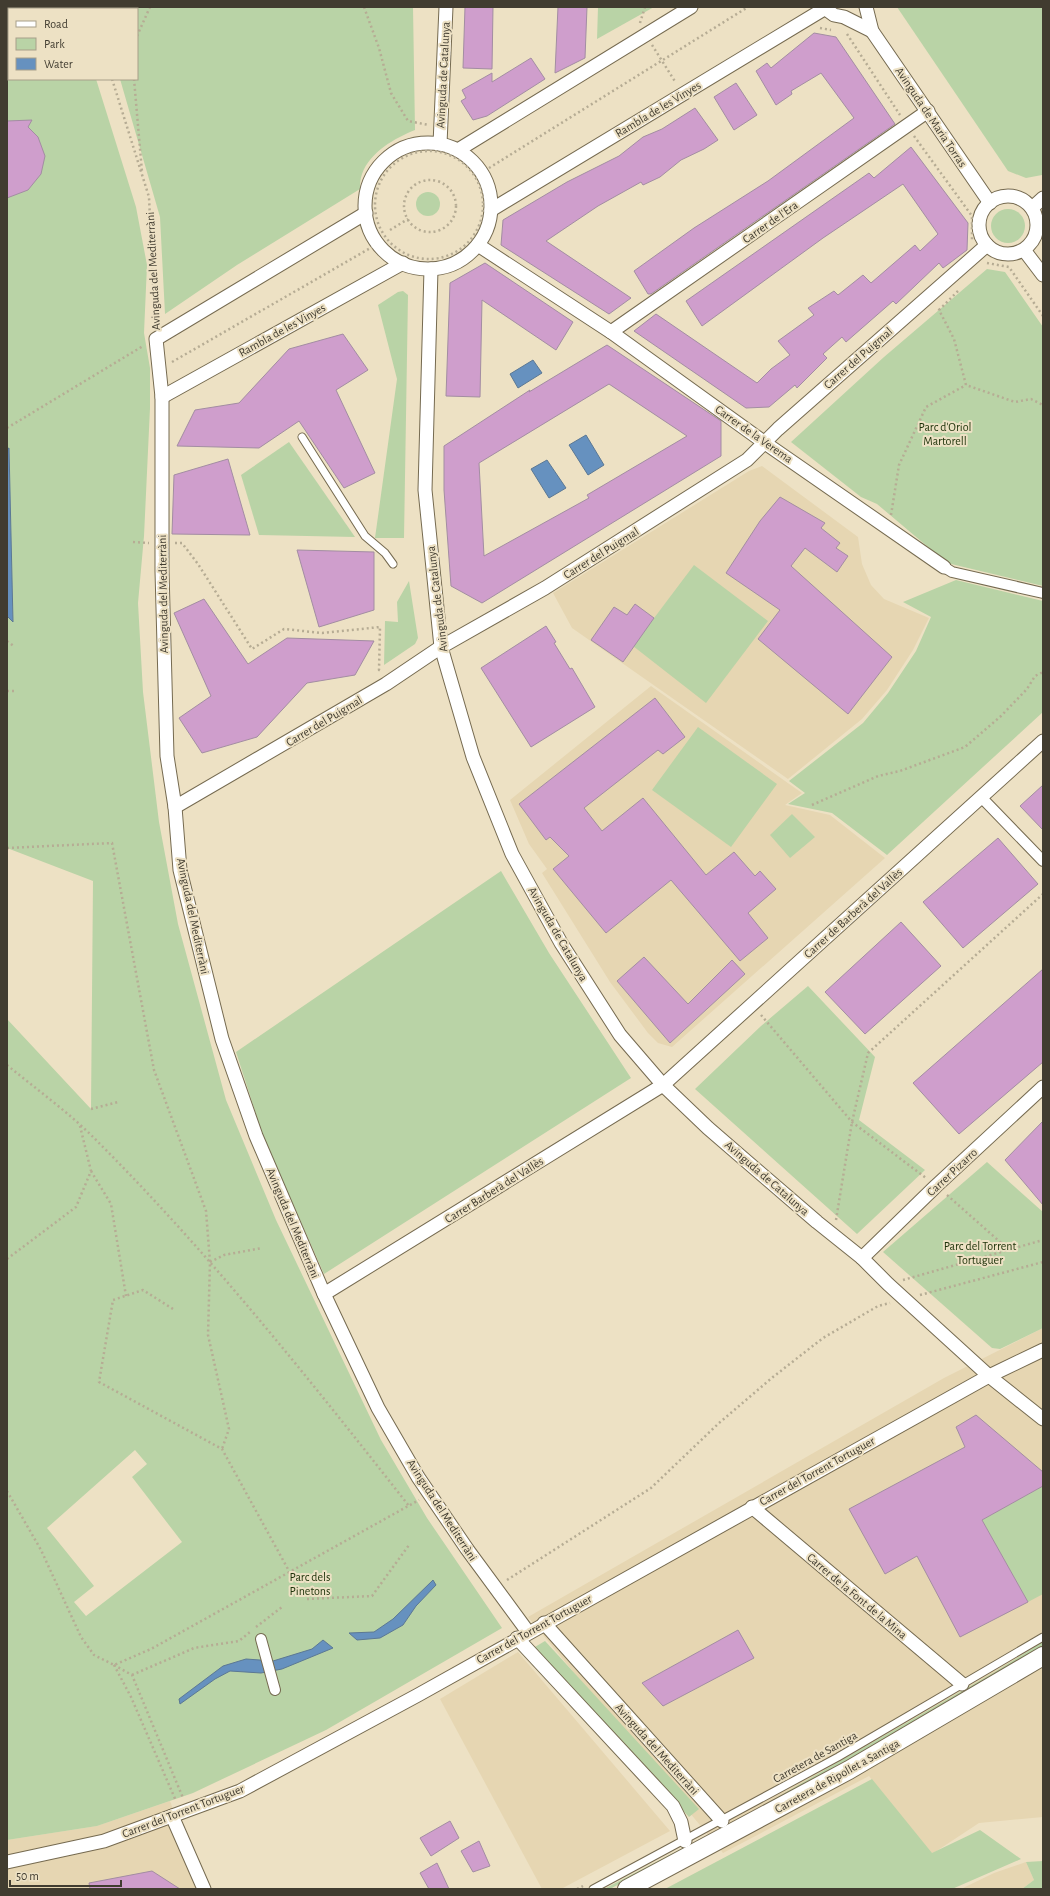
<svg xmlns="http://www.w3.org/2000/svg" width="1050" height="1896" viewBox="0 0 1050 1896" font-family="'Alegreya Sans',sans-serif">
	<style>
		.built { fill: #e6d6b2 }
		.green { fill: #b9d3a6; fill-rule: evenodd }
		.water { fill: #6691bf; stroke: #5b7894 }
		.building { fill: #cf9ecc; stroke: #a38da2; fill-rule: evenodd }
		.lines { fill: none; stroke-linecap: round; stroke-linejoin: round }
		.service-casing { stroke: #756a50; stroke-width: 9 }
		.pedestrian-casing { stroke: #756a50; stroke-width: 12 }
		.minor-casing { stroke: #756a50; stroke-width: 15 }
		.secondary-casing { stroke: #756a50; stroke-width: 20 }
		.path { stroke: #b6ac94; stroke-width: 2.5; stroke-dasharray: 2 3; stroke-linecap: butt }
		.service { stroke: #fff; stroke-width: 7 }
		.pedestrian { stroke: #fff; stroke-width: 10 }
		.minor { stroke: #fff; stroke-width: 13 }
		.secondary { stroke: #fff; stroke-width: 18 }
		.labels { text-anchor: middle; stroke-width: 4; stroke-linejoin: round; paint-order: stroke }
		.street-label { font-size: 12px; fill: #413c30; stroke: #ede1c4 }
		.park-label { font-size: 12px; fill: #1d3209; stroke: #ede1c4 }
	</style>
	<rect width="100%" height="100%" fill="#ede1c4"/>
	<g class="built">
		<polygon points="762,466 858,537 862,564 871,585 884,599 929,618 913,650 887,690 862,719 788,779 572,628 553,593 749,471"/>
		<polygon points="651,686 802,793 785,805 830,815 885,858 672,1047 658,1043 648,1033 610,982 542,873 547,869 529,844 510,800"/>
		<polygon points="1043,1328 1043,1817 979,1823 932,1854 869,1776 723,1853 528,1617 944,1378"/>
		<polygon points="518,1652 670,1831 561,1889 542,1889 440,1699"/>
		<polygon points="170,1801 202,1889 7,1889 7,1840 97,1826"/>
		<polygon points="1026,1862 1034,1880 1022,1889 961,1889 994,1873"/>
	</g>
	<g class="green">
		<path d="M7,7H68L70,9H9V79H96L136,207L147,265L144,333L150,368V408L144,536L138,603L143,692L159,822L178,924L226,1100L276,1220L381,1440L427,1518L502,1628L326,1730L193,1793L97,1826L7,1840V1019L91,1109L93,881L7,848V616L13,622L9,449H7ZM135,1450L147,1464L132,1477L182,1542L86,1616L74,1602L94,1586L47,1528Z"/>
		<path d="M98,7H413L415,130C395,138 370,152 362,174C360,179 360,185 360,189L237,265L165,314L160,217L120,79H137V9H99Z"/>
		<polygon points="598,7 654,7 597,39"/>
		<polygon points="897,7 1043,7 1042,175 1026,178 1008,171"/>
		<circle cx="428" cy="204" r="12"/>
		<circle cx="1008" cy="226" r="17"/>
		<polygon points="987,269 1005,272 1043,327 1043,586 947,563 877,504 861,497 791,442 884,357"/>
		<polygon points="403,291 408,295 404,538 375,538 397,379 378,305 398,292"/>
		<polygon points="289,442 355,537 259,535 241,475"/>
		<polygon points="694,565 768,621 706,703 633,646"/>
		<polygon points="956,580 1043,601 1043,712 887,855 832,813 788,804 805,793 789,781 863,723 888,693 916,651 931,617 903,602"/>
		<polygon points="409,581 418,638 415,644 384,665 385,621 398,622 397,602"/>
		<polygon points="698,727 777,784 731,847 652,790"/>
		<polygon points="792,814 815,837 790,858 770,835"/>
		<polygon points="501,871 549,953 631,1078 324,1274 263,1136 236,1052"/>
		<polygon points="808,986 875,1057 859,1120 925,1170 857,1234 695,1089 761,1026"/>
		<polygon points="987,1162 1043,1212 1043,1328 1000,1349 992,1348 883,1252"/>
		<polygon points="1043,1486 1043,1594 1028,1602 982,1520"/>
		<polygon points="545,1641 699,1809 689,1817 535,1647"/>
		<polygon points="1043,1642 1043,1646 812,1781 610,1889 604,1889 750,1813 993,1673"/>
		<polygon points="872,1779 932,1853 980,1830 1021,1859 952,1889 665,1889"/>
		<polygon points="1043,1861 1043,1889 1022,1889 1034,1880 1026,1862"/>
	</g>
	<g class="water">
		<polygon points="533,360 542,373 518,388 510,374"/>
		<polygon points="586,435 604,465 588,475 569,445"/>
		<polygon points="9,448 13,622 7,616 7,449"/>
		<polygon points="547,460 566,488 549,498 531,469"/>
		<polygon points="433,1580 436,1585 416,1606 403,1625 380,1638 357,1640 349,1633 374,1632 393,1619"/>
		<polygon points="323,1640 333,1648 282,1669 261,1673 230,1671 215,1679 180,1704 179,1699 223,1666 246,1659 273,1661 312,1649"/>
	</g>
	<g class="building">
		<polygon points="465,7 493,7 492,69 463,68"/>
		<polygon points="558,7 587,7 585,58 555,73"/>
		<polygon points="814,33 836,37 895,124 651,294 648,294 634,271 694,228 768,181 854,118 821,73 791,91 792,94 776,105 756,71 767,63 771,68"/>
		<polygon points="531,58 545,79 487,116 473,120 461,101 466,98 462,90 492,73 492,82"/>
		<polygon points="736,83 757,115 734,130 714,97"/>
		<polygon points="695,108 718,140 704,149 681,160 660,177 643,185 641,182 598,206 546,241 631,298 609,314 501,245 503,220 567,182 619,156 643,137 662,129"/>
		<polygon points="32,120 28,127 38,137 45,156 41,174 28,190 7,198 7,121"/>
		<polygon points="911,147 968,223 967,250 943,268 939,263 896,304 893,301 846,342 842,337 823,354 827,358 797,388 795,385 769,407 746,408 634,331 656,314 757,383 771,369 790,355 778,341 814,315 808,308 834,291 838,295 863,275 871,283 915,245 920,251 938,234 903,184 823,238 702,326 686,301 869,173 874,178"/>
		<polygon points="485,263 573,322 556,350 482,300 480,397 446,396 450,283"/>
		<polygon points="343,334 368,370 336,390 375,473 344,488 299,421 259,448 177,446 195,410 239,403 289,349"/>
		<path d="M607,345L721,421V456L482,603L451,586L444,490V446L530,390L529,392ZM609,384L687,436L587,495L589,498L484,556L479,463Z"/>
		<polygon points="228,459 250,535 172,534 174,475"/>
		<polygon points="780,497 825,523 821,528 840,543 836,548 848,556 837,572 805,548 791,566 892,657 848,714 758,639 780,610 726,573 760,521"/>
		<polygon points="297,550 374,552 374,610 319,627"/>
		<polygon points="204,599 248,664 287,638 374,641 355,675 307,683 257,737 202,753 179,718 211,696 174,613"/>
		<polygon points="635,604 654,618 623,662 591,640 614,607 627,615"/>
		<polygon points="546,626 556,642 554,643 570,669 572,668 595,707 531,747 481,668"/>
		<polygon points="655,698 685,737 663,754 658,750 584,808 602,831 643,798 706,875 734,852 755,876 760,871 776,889 748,913 768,938 740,961 671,880 606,933 553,869 569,856 550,837 546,840 519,804"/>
		<polygon points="1043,785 1043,830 1020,806"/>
		<polygon points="998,838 1038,884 963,948 923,902"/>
		<polygon points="901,922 941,966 865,1034 825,992"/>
		<polygon points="644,957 688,1004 732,960 745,974 670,1043 617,981"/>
		<polygon points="1043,969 1043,1062 959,1134 913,1083"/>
		<polygon points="1043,1121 1043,1205 1005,1160"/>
		<polygon points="976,1415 1043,1472 1043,1486 982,1520 1028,1602 960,1637 917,1556 885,1574 849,1509 965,1447 956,1427"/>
		<polygon points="738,1630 754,1658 663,1706 642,1683"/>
		<polygon points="450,1821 459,1838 431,1856 420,1838"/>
		<polygon points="479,1841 490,1866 473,1872 461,1851"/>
		<polygon points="437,1863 449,1889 429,1889 420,1873"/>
		<polygon points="152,1871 180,1889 90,1889 89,1883"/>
	</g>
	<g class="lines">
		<defs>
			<g id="service">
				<polyline points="302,437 365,536 385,553 393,564"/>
				<polyline points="593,1889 838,1757 1043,1637"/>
			</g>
			<g id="pedestrian">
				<polyline points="944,567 952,572 1043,593"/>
				<polyline points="981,797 1043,861"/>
				<polyline points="261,1639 275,1690"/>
			</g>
			<g id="minor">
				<polyline points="823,7 834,15 844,17 872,31"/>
				<polyline points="866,7 872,31 990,203"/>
				<circle cx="428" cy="206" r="63"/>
				<polyline points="440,144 446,7"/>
				<polyline points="458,150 691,7"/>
				<circle cx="1008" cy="225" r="29"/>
				<polyline points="1032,208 1043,198"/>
				<polyline points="491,210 824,9"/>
				<polyline points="366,213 156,339 162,397 162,571 167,756 175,807 180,870 222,1039 256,1136 324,1294 378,1408 418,1477 467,1549 528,1632"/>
				<polyline points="478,245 611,332 765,443 944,567"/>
				<polyline points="1024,250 1043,275"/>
				<polyline points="431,269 425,490 441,647 473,757 512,854 561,943 620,1035 663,1085 708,1128 817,1222 862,1258 888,1284 989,1376 1043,1419"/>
				<polyline points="611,332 928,111"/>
				<polyline points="162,397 403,263"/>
				<polyline points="175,807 386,684 441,647 545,588 747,460 778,429 987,245"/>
				<polyline points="862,1258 936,1186 1043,1087"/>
				<polyline points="324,1294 663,1085 1043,741"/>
				<polyline points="752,1507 962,1684"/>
				<polyline points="544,1623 722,1821"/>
				<polyline points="517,1638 673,1806 681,1822 685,1841"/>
				<polyline points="172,1816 204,1889"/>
				<polyline points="7,1862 104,1841 240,1791 418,1695 989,1376 1043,1350"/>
			</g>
			<polyline id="secondary" points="627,1889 849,1770 1043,1656"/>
		</defs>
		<use href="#service" class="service-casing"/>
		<use href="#pedestrian" class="pedestrian-casing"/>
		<use href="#minor" class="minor-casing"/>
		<use href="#secondary" class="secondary-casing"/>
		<g class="path">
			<polyline points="84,7 85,9"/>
			<polyline points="364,7 379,48 391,93 408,121 429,125"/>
			<polyline points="640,23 645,7"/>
			<polyline points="820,28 831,30"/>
			<polyline points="847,34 900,115"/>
			<polyline points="137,36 150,7"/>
			<polyline points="652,45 676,83"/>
			<polyline points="112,79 149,197 155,325"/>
			<polyline points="134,79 142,172"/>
			<polyline points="914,136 972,216 972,240"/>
			<circle cx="429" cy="205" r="54"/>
			<polyline points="489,168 748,7"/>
			<circle cx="430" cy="206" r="26"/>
			<polyline points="390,230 408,219"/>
			<polyline points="987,263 1009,267 1043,316"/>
			<polyline points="958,291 939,310 954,339 966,385 1015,402 1031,399 1043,405"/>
			<polyline points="172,362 374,246"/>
			<polyline points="7,428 143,346"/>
			<polyline points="891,515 899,465 926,407 966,385"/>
			<polyline points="133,542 149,543"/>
			<polyline points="175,543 182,543 198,564 252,649 284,629 322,633 380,627 379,670 382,669"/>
			<polyline points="7,641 15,647"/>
			<polyline points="7,691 14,691"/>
			<polyline points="812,805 878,776 900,771 965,747 1001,716 1027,689 1035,676 1043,672"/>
			<polyline points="7,848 112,843 154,1070 206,1211 210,1262 208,1335 229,1429 222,1449"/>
			<polyline points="761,1015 852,1122 926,1178"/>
			<path d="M7,1065C36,1089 71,1114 97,1141C210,1254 310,1380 409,1506"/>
			<polyline points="91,1109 118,1102"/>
			<polyline points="91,1171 111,1204 126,1296"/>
			<polyline points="947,1195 1008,1249"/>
			<polyline points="836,1220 852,1122 868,1053 1043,894"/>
			<polyline points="7,1259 76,1207 91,1171 80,1126"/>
			<polyline points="210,1262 224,1255 262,1248"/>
			<polyline points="903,1280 1043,1240"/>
			<polyline points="920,1295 1043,1262"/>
			<polyline points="173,1309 143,1290 113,1300 99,1382 222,1449 289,1571"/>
			<polyline points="7,1491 41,1550 81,1637 94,1655 114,1665 151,1649 419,1500"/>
			<polyline points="507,1580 651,1488 719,1423 773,1377 823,1338 878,1306 890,1303"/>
			<polyline points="307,1599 372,1596 409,1545"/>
			<polyline points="256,1627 282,1607"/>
			<polyline points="114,1665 132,1675 183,1798"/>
			<polyline points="114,1665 131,1697 176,1801"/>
			<polyline points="132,1675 194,1648 239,1641 250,1632"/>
			<polyline points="577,1889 583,1886"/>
		</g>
		<use href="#service" class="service"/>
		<use href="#pedestrian" class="pedestrian"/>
		<use href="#minor" class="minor"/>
		<use href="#secondary" class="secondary"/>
	</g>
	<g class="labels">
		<g class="street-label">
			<text transform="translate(443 75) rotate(-87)" y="4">Avinguda de Catalunya</text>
			<text transform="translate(658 109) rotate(-31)" y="4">Rambla de les Vinyes</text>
			<text transform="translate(931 117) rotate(56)" y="4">Avinguda de Maria Torras</text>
			<text transform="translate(770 222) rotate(-35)" y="4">Carrer de l'Era</text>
			<text transform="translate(153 271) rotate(-93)" y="4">Avinguda del Mediterràni</text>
			<text transform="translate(282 330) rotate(-29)" y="4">Rambla de les Vinyes</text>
			<text transform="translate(858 358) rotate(-41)" y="4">Carrer del Puigmal</text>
			<text transform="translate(754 434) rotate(35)" y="4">Carrer de la Verema</text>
			<text transform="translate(601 553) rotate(-32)" y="4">Carrer del Puigmal</text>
			<text transform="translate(163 594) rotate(-91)" y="4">Avinguda del Mediterràni</text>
			<text transform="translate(437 599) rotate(-97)" y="4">Avinguda de Catalunya</text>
			<text transform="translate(324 721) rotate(-31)" y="4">Carrer del Puigmal</text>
			<text transform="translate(853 913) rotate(-42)" y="4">Carrer de Barberà del Vallès</text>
			<text transform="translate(193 916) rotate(78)" y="4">Avinguda del Mediterràni</text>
			<text transform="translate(558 934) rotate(60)" y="4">Avinguda de Catalunya</text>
			<text transform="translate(952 1172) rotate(-43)" y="4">Carrer Pizarro</text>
			<text transform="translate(767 1178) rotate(41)" y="4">Avinguda de Catalunya</text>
			<text transform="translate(494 1190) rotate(-32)" y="4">Carrer Barberà del Vallès</text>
			<text transform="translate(293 1223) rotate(67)" y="4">Avinguda del Mediterràni</text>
			<text transform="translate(817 1471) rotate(-29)" y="4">Carrer del Torrent Tortuguer</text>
			<text transform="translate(442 1510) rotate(57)" y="4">Avinguda del Mediterràni</text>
			<text transform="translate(857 1596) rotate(40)" y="4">Carrer de la Font de la Mina</text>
			<text transform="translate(534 1629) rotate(-29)" y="4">Carrer del Torrent Tortuguer</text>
			<text transform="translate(657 1749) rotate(48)" y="4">Avinguda del Mediterràni</text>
			<text transform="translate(815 1757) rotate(-29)" y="4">Carretera de Santiga</text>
			<text transform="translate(837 1776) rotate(-29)" y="4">Carretera de Ripollet a Santiga</text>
			<text transform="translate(183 1811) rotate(-21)" y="4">Carrer del Torrent Tortuguer</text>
		</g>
		<g class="park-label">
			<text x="945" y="431">Parc d'Oriol<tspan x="945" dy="14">Martorell</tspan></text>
			<text x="980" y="1250">Parc del Torrent<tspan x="980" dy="14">Tortuguer</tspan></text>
			<text x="310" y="1581">Parc dels<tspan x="310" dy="14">Pinetons</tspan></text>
		</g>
	</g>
	<rect width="1050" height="1896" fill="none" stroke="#413c30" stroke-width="16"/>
	<rect x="8" y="8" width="130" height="72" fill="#ede1c4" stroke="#a89f89"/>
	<rect x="16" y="21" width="20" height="6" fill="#ffffff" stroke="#a89f89"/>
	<text x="44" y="28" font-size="12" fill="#413c30">Road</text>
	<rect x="16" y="38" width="20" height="12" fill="#b9d3a6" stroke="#a89f89"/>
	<text x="44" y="48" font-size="12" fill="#413c30">Park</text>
	<rect x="16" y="58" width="20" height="12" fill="#6691bf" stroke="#a89f89"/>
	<text x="44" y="68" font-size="12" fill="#413c30">Water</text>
	<path d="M10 1880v6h111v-6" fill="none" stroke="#413c30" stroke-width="2"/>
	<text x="16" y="1880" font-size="12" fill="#413c30" stroke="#ede1c4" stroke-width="3" paint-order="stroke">50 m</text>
</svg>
